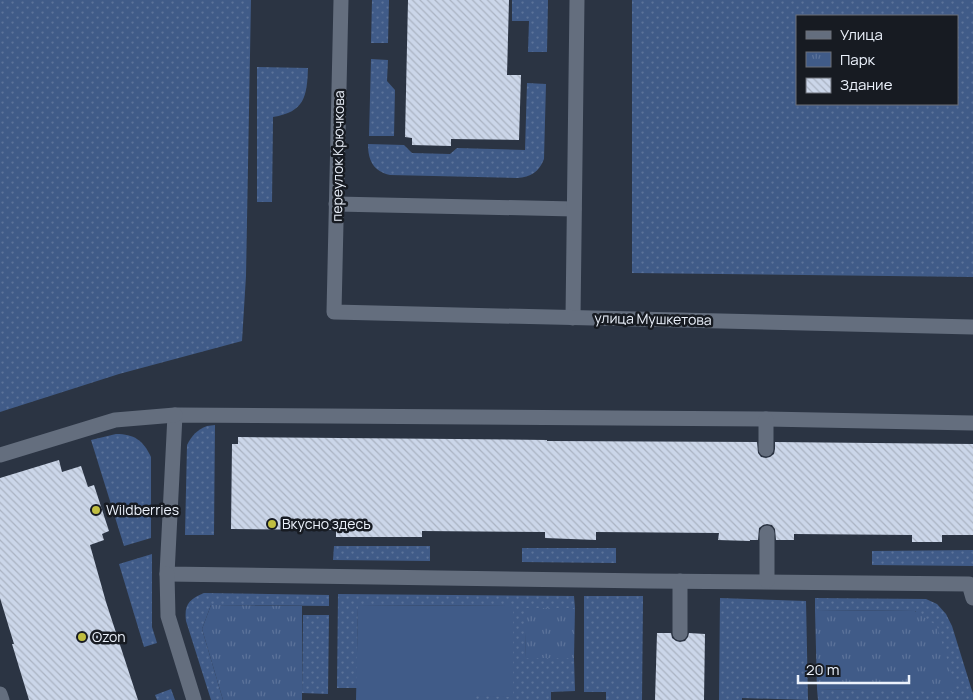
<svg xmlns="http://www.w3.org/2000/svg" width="973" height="700" viewBox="0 0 973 700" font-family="Manrope,sans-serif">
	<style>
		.grass { fill: url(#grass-dots); fill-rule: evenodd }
		.park { fill: url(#park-tufts) }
		.garden { fill: #405b88 }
		.building { fill: url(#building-back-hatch) }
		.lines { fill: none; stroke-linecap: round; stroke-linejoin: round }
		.service { stroke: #646e7e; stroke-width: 15 }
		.minor { stroke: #646e7e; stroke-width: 15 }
		.poi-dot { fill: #c0be41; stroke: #171b22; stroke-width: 2 }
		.labels { text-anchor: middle; stroke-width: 5; stroke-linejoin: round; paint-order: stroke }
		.street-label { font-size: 14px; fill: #ecf2fc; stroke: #171b22 }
		.poi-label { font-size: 14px; fill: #ecf2fc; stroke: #171b22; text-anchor: start }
	</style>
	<defs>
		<pattern id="grass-dots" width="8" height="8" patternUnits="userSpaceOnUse" patternTransform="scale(1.25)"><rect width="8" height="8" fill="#405b88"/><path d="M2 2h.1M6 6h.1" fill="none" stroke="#5c739a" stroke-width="1.8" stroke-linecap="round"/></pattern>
		<pattern id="park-tufts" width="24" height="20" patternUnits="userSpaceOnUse" patternTransform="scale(1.25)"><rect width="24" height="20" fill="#405b88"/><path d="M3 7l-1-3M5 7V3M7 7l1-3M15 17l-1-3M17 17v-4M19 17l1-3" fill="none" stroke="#5c739a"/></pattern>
		<pattern id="building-back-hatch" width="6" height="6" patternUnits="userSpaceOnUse" patternTransform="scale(1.25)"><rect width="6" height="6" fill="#cbd6e9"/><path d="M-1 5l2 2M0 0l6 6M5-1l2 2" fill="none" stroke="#aab3c2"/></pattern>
	</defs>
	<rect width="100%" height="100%" fill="#2b3443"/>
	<g class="grass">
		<polygon points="0,0 251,0 246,276 242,341 119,374 0,412"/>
		<polygon points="372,0 389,0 388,43 371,43"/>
		<polygon points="512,0 548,0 547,52 528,52 529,21 512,21"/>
		<path d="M632,0H973V277L632,273ZM957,16V104H797V16Z"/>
		<polygon points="371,59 388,60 387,81 395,90 394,136 369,136"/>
		<path d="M257,67L308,68C307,96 305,112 273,117L272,202H257Z"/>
		<path d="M527,83L546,84L544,159C539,172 531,177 517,178L390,175C373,171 368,160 368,144L404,145L412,153L450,154L457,148L525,150Z"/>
		<path d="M207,426L215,425L214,535H185L187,445C192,435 197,430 207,426Z"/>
		<path d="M116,434C134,434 143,440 151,457V538L124,546L91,440Z"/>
		<polygon points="334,546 430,546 430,561 333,560"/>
		<polygon points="522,548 616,548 616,563 522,562"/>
		<polygon points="973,550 973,566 872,565 872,551"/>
		<polygon points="152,554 152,627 157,643 144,647 119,564"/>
		<path d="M204,593L329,595V606L211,605L202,629L223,700H211L186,621C184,605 189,599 204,593Z"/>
		<polygon points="338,594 574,596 575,608 525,608 526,658 574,658 575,691 551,692 551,700 474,700 474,696 513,696 513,606 358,605 357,688 337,688"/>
		<polygon points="584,596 643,596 642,700 606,700 606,692 584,692"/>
		<polygon points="720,598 806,601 808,700 742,698 742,700 719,700"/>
		<polygon points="815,598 926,599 937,604 946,614 952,626 973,694 973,700 818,700 817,689 883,690 916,611 815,610"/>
		<polygon points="303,615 329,615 328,694 302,693"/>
		<polygon points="171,689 175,700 157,700 155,695"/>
	</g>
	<g class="park">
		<polygon points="211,605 302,606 302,700 223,700 202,629"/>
		<polygon points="524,608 575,608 574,658 526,658"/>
		<polygon points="815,610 915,611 937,626 957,692 817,689"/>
	</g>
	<polygon class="garden" points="358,605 513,606 513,697 474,696 474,700 356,700"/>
	<g class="building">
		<polygon points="408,0 509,0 507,75 521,75 519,140 451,139 451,146 412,145 412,138 405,137"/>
		<polygon points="238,437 456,439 547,440 547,441 757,442 758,453 761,457 766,458 770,457 774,454 775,449 775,442 973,444 973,535 942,535 942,542 912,542 912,535 794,534 794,540 776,540 775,529 772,525 767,524 763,525 759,528 758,540 750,540 750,541 718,540 719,533 596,532 596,540 545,538 545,532 422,531 422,537 336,537 336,530 231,529 232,444 238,444"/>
		<polygon points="59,460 62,472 81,466 88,487 94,485 109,531 102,534 104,540 90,545 106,602 138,700 29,700 12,644 14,644 0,598 0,478"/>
		<polygon points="657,633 671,633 672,638 676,641 680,642 685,641 688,637 689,633 705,634 704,700 655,700"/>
	</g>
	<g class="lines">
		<g class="service">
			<polyline points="336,204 574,209"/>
			<polyline points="573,318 577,0"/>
			<polyline points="973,423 766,419 175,415 167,574 649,581 969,584 973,598"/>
			<polyline points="766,449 766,419"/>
			<polyline points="0,455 115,420 175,415"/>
			<polyline points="167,574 168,616 194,700"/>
			<polyline points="767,581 767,533"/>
			<polyline points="680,633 680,581"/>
			<polyline points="0,694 2,700"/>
		</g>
		<polyline class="minor" points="341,0 334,312 973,327"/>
	</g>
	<g class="poi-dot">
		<circle cx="96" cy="510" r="5"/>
		<circle cx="272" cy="524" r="5"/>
		<circle cx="82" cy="637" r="5"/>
	</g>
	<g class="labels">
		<g class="street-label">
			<text transform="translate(338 156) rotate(-89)" y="5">переулок Крючкова</text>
			<text transform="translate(653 319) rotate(1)" y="5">улица Мушкетова</text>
		</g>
		<g class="poi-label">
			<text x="106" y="515">Wildberries</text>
			<text x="282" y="529">Вкусно здесь</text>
			<text x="92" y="642">Ozon</text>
		</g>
	</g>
	<rect x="796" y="15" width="162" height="90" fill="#171b22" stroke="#6c7179"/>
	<rect x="806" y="31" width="25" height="8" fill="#646e7e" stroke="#6c7179"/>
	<text x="840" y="40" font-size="15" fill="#ecf2fc">Улица</text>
	<rect x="806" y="52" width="25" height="15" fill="url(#park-tufts)" stroke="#6c7179"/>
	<text x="840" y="65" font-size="15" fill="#ecf2fc">Парк</text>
	<rect x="806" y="78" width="25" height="15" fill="url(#building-back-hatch)" stroke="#6c7179"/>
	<text x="840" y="90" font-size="15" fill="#ecf2fc">Здание</text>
	<path d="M798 675v8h111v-8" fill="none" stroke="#ecf2fc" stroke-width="2.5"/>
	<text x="806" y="675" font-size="15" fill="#ecf2fc" stroke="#171b22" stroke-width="4" paint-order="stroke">20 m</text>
</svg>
